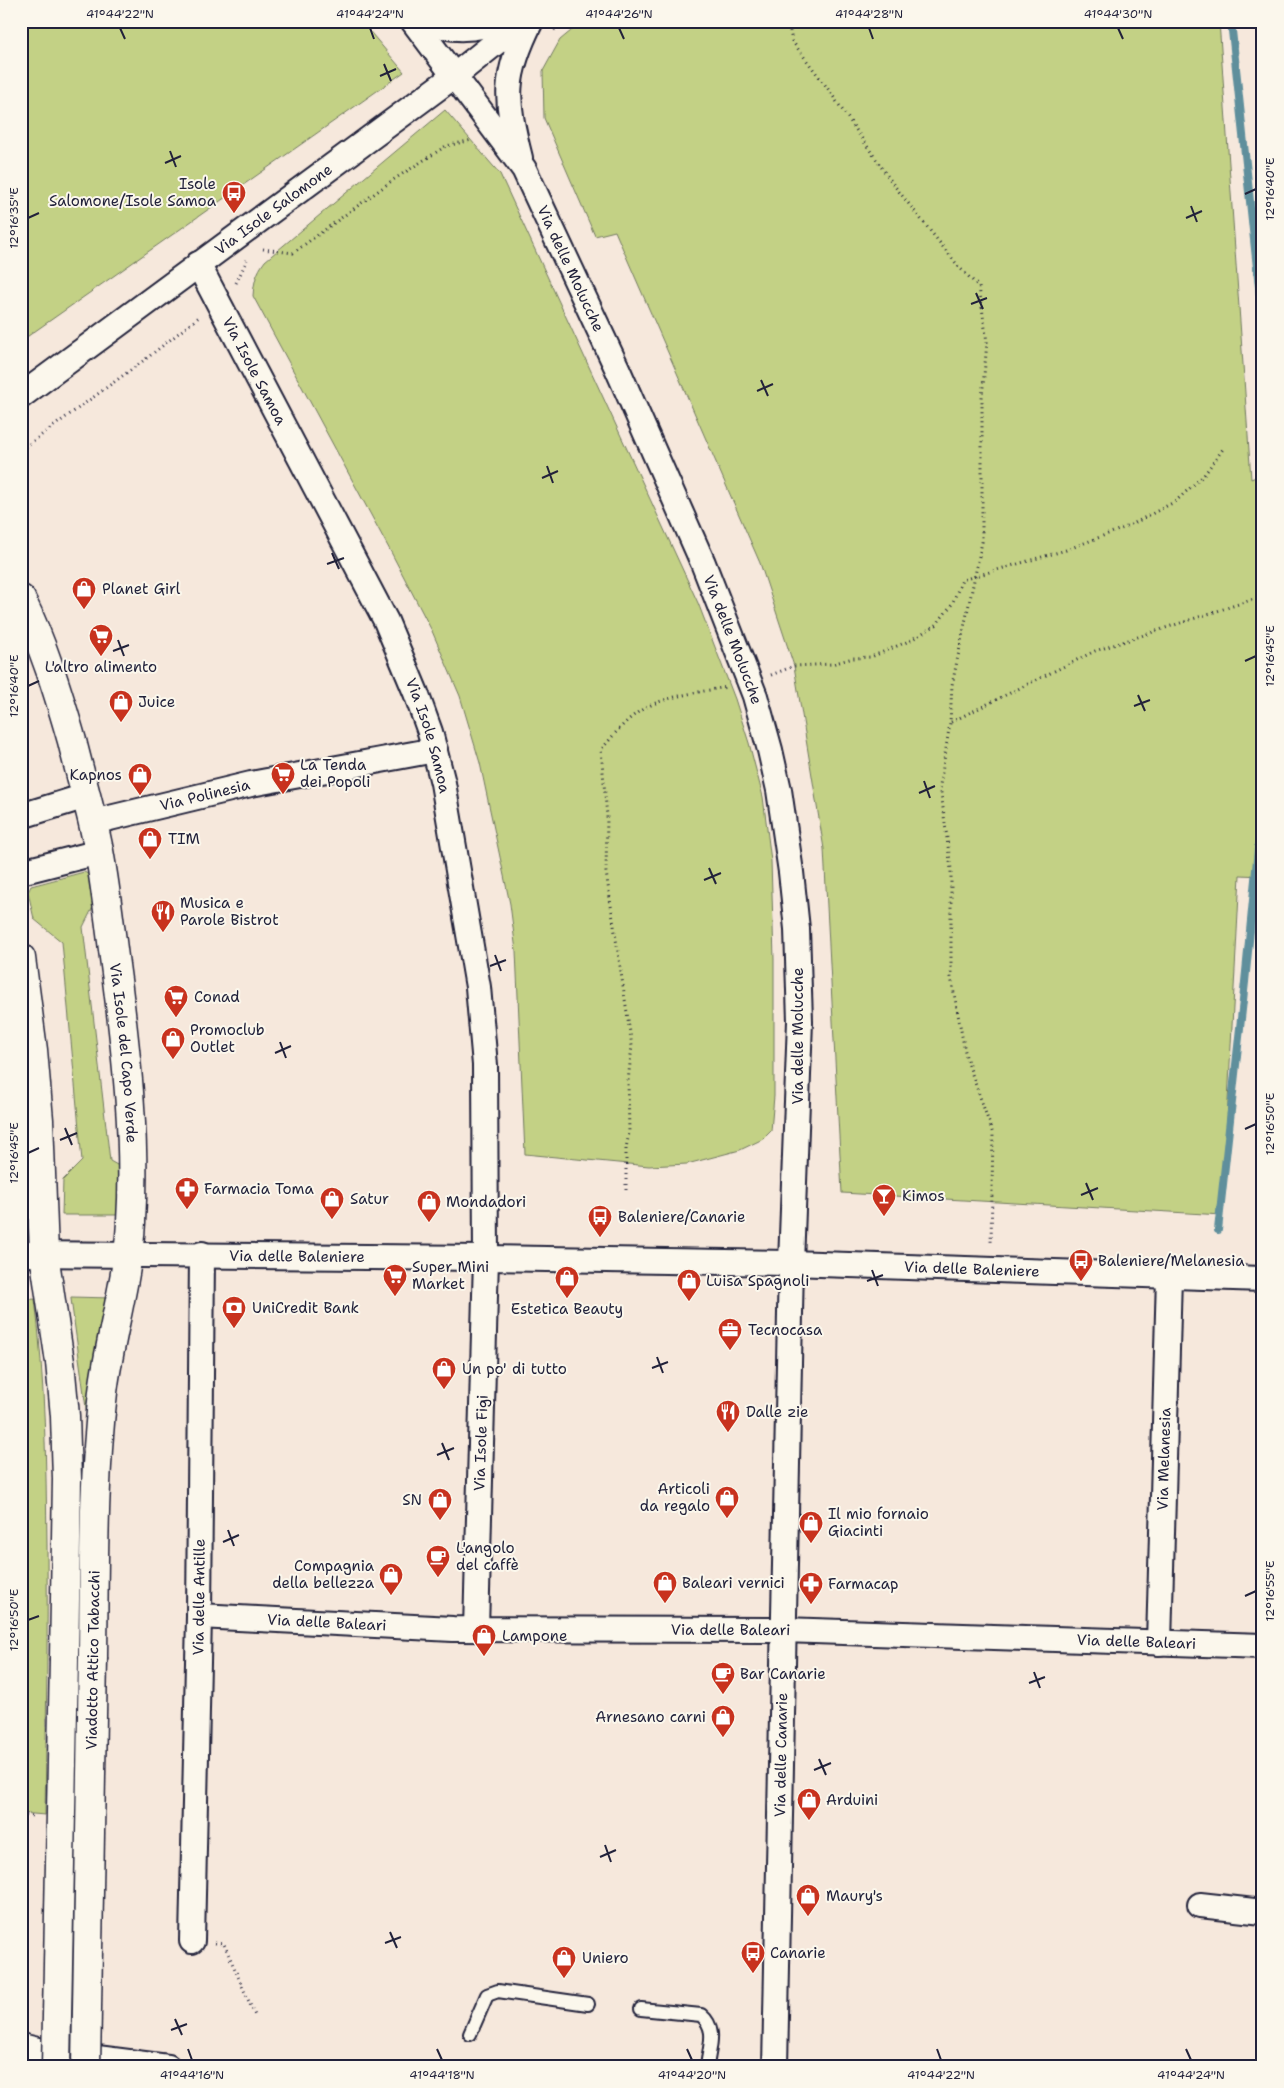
<svg xmlns="http://www.w3.org/2000/svg" width="1284" height="2088" viewBox="0 0 1284 2088" font-family="'Shantell Sans',sans-serif">
	<style>
		.green { fill: #c3d185; stroke: #727a60 }
		.lines { fill: none; stroke-linecap: round; stroke-linejoin: round }
		.stream { stroke: #5e8f9c; stroke-width: 8 }
		.service-casing { stroke: #22223b; stroke-width: 16 }
		.minor-casing { stroke: #22223b; stroke-width: 28 }
		.tertiary-casing { stroke: #22223b; stroke-width: 31 }
		.path { stroke: #22223b; stroke-width: 3; stroke-dasharray: 1 4; stroke-linecap: butt }
		.service { stroke: #fbf7ec; stroke-width: 12 }
		.minor { stroke: #fbf7ec; stroke-width: 24 }
		.tertiary { stroke: #fbf7ec; stroke-width: 28 }
		.tertiary-bridge-casing { stroke: #22223b; stroke-width: 31; stroke-linecap: butt }
		.tertiary-bridge { stroke: #fbf7ec; stroke-width: 28 }
		.ticks { fill: none; stroke: #22223b; stroke-width: 2 }
		.labels { text-anchor: middle; stroke-width: 4; stroke-linejoin: round; paint-order: stroke }
		.poi-label { font-size: 15px; fill: #22223b; stroke: #fbf7ec; text-anchor: start }
		.street-label { font-size: 15px; fill: #22223b; stroke: #fbf7ec }
		.neatline { fill: none; stroke: #22223b; stroke-width: 2 }
		.ticks-label { font-size: 12px; text-anchor: middle; fill: #22223b }
	</style>
	<rect width="100%" height="100%" fill="#f6e8dc"/>
	<filter id="ink" filterUnits="userSpaceOnUse"><feTurbulence type="fractalNoise" baseFrequency=".02" numOctaves="2"/><feDisplacementMap in="SourceGraphic" scale="10" xChannelSelector="R" yChannelSelector="G"/><feConvolveMatrix kernelMatrix="1 2 1 2 8 2 1 2 1" color-interpolation-filters="sRGB"/></filter>
	<g filter="url(#ink)">
		<g class="green">
			<polygon points="21,21 361,21 404,72 21,341"/>
			<polygon points="583,21 1219,21 1251,479 1263,474 1263,876 1240,875 1222,1215 842,1193 824,849 794,666 760,563 615,231 595,236 544,118 543,71 560,40"/>
			<path d="M445,110L500,174L698,603L735,699L749,743L763,797L771,861L774,959V1096L771,1131L763,1139L740,1150L687,1164L649,1166L525,1154L516,951L510,904L480,763L460,696L432,631L392,554L253,296C254,282 256,273 265,261Z"/>
			<polygon points="84,872 90,875 96,901 83,927 110,1161 126,1170 124,1215 62,1215 63,1180 82,1161 62,942 34,919 28,892 31,886"/>
			<polygon points="71,1297 111,1298 89,1430 71,1299"/>
			<path d="M35,1299C45,1381 46,1463 47,1546C48,1635 46,1725 45,1815L21,1813V1300Z"/>
		</g>
		<g class="lines">
			<g class="stream">
				<polyline points="1231,21 1263,325"/>
				<polyline points="1218,1230 1245,982 1263,798"/>
			</g>
			<defs>
				<g id="service">
					<path d="M641,2009L701,2015C718,2029 709,2047 707,2067"/>
					<polyline points="470,2034 487,1995 498,1991 588,2004"/>
				</g>
				<g id="minor">
					<path id="s1" d="M413,21L524,169L617,368L703,563L755,696L770,750L779,790L791,872L797,929L800,1021L791,1263L775,2067"/>
					<path d="M427,21C453,32 475,29 502,21"/>
					<path d="M520,158C505,98 503,77 531,21"/>
					<path id="s2" d="M198,264L386,621L416,693L430,732L443,783L478,987L485,1065L486,1258L476,1629"/>
					<path id="s3" d="M21,396L454,76L523,21"/>
					<polyline points="21,816 86,796"/>
					<path id="s4" d="M93,822L251,784L435,750"/>
					<polyline points="21,872 99,852"/>
					<path id="s5" d="M21,1254L486,1258L791,1263L1263,1279"/>
					<path id="s6" d="M199,1616L453,1629L783,1630L1263,1646"/>
					<path id="s7" d="M1159,1643L1169,1276"/>
					<polyline points="1200,1905 1263,1912"/>
					<path id="s8" d="M192,1941L199,1616L202,1254"/>
					<polyline points="21,2046 42,2051 168,2067"/>
				</g>
				<g id="tertiary">
					<path id="s9" d="M21,599C43,644 58,692 72,741C81,778 92,814 99,851C107,894 111,937 117,980C127,1060 136,1141 131,1222C128,1280 110,1335 103,1392C93,1480 94,1569 93,1657"/>
					<polyline points="21,958 33,1050 39,1120 44,1254 60,1362 65,1416 67,1479 64,1659"/>
				</g>
			</defs>
			<use href="#service" class="service-casing"/>
			<use href="#minor" class="minor-casing"/>
			<use href="#tertiary" class="tertiary-casing"/>
			<g class="path">
				<polyline points="788,21 792,41 826,86 893,184 959,267 979,287 987,342 982,398 982,542 952,685 950,723 940,785 951,869 951,977 966,1057 993,1134 991,1245"/>
				<polyline points="554,30 565,21"/>
				<polyline points="263,249 293,253 393,180 446,146 472,140"/>
				<polyline points="236,283 247,260"/>
				<polyline points="21,450 147,358 199,317"/>
				<polyline points="771,675 794,666 832,664 853,658 871,657 909,641 936,625 952,604 962,580 1066,550 1129,526 1176,501 1204,475 1223,449"/>
				<polyline points="951,722 1095,651 1263,596"/>
				<path d="M626,1190V1148L629,1133L628,1081L632,1046L606,872L607,816L601,750C612,737 623,723 637,713C658,697 700,692 727,687"/>
				<polyline points="21,1815 34,1816"/>
				<polyline points="215,1943 224,1944 256,2018"/>
			</g>
			<use href="#service" class="service"/>
			<use href="#minor" class="minor"/>
			<use href="#tertiary" class="tertiary"/>
			<defs>
				<g id="tertiary-bridge">
					<polyline points="56,2067 64,1659"/>
					<polyline points="86,2067 93,1657"/>
				</g>
			</defs>
			<use href="#tertiary-bridge" class="tertiary-bridge-casing"/>
			<use href="#tertiary-bridge" class="tertiary-bridge"/>
		</g>
	</g>
	<path class="ticks" d="M120,28L125,39M370,28L374,39M619,28L624,39M869,28L873,39M1118,28L1123,39M384,64L391,81M380,76L396,69M170,151L176,167M165,163L181,156M1245,194L1256,189M1191,206L1197,222M28,218L39,213M1186,218L1202,211M976,293L983,309M971,304L987,298M761,380L768,396M757,391L773,384M547,466L553,483M542,478L558,471M332,553L339,569M327,564L344,558M118,640L124,656M113,651L129,645M1245,661L1256,656M28,686L39,681M1138,695L1145,711M1134,706L1150,700M924,781L930,798M919,793L935,786M709,868L716,884M704,880L721,873M495,955L501,971M490,966L506,960M280,1042L286,1058M275,1053L291,1046M65,1128L72,1145M1245,1129L1256,1124M60,1140L77,1133M28,1153L39,1148M1086,1183L1093,1200M1081,1195L1098,1188M872,1270L878,1286M867,1281L883,1275M657,1357L663,1373M652,1368L668,1362M442,1443L449,1460M437,1455L454,1448M228,1530L234,1546M223,1542L239,1535M1245,1596L1256,1591M28,1620L39,1616M1034,1672L1040,1688M1029,1683L1045,1677M819,1759L826,1775M814,1770L831,1763M605,1845L611,1862M600,1857L616,1850M390,1932L397,1948M385,1943L401,1937M175,2019L182,2035M171,2030L187,2024M188,2049L192,2060M437,2049L442,2060M687,2049L692,2060M937,2049L941,2060M1186,2049L1191,2060"/>
	<defs>
		<symbol id="bus-pin" viewBox="-11 -11 22 30"><path d="M0 17L-7.5 6A9.5 9.5 0 1 1 7.5 6Z" fill="#c8321e" stroke="#fbf7ec"/><path d="M-5-6H5V4H4V6H2V4H-2V6H-4V4H-5ZM-3.5-4V0h7V-4ZM-3.5 1.2v1.5H-2V1.2ZM2 1.2v1.5H3.5V1.2Z" fill="#fff"/></symbol>
		<symbol id="shop-pin" viewBox="-11 -11 22 30"><path d="M0 17L-7.5 6A9.5 9.5 0 1 1 7.5 6Z" fill="#c8321e" stroke="#fbf7ec"/><path d="M-5-2.5h2.3a2.7 3.5 0 0 1 5.4 0H5L5.5 6h-11ZM-1.5-2.5h3a1.5 2.3 0 0 0-3 0Z" fill="#fff"/></symbol>
		<symbol id="supermarket-pin" viewBox="-11 -11 22 30"><path d="M0 17L-7.5 6A9.5 9.5 0 1 1 7.5 6Z" fill="#c8321e" stroke="#fbf7ec"/><path d="M-6-5.5h2.5l.6 2H6L4.5 2H-2.5L-4.4-4H-6ZM-1.5 3.2a1.3 1.3 0 1 0 .1 0ZM3 3.2a1.3 1.3 0 1 0 .1 0Z" fill="#fff"/></symbol>
		<symbol id="restaurant-pin" viewBox="-11 -11 22 30"><path d="M0 17L-7.5 6A9.5 9.5 0 1 1 7.5 6Z" fill="#c8321e" stroke="#fbf7ec"/><path d="M-5-6h1v4h1v-4h1v4h1v-4h1v5L-1.5 .5V6h-2V.5L-5-1ZM5-6V6H3V1.5H1.5Q1.5-4 5-6Z" fill="#fff"/></symbol>
		<symbol id="pharmacy-pin" viewBox="-11 -11 22 30"><path d="M0 17L-7.5 6A9.5 9.5 0 1 1 7.5 6Z" fill="#c8321e" stroke="#fbf7ec"/><path d="M-2-6h4v4h4v4h-4v4h-4v-4h-4v-4h4Z" fill="#fff"/></symbol>
		<symbol id="bar-pin" viewBox="-11 -11 22 30"><path d="M0 17L-7.5 6A9.5 9.5 0 1 1 7.5 6Z" fill="#c8321e" stroke="#fbf7ec"/><path d="M-6-5H6L.8 .8V4.5H3.5V6h-7V4.5H-.8V.8Z" fill="#fff"/></symbol>
		<symbol id="bank-pin" viewBox="-11 -11 22 30"><path d="M0 17L-7.5 6A9.5 9.5 0 1 1 7.5 6Z" fill="#c8321e" stroke="#fbf7ec"/><path d="M-6-4H6V4H-6ZM0-2.3a2.3 2.3 0 1 0 0 4.6a2.3 2.3 0 1 0 0-4.6Z" fill="#fff"/></symbol>
		<symbol id="office-pin" viewBox="-11 -11 22 30"><path d="M0 17L-7.5 6A9.5 9.5 0 1 1 7.5 6Z" fill="#c8321e" stroke="#fbf7ec"/><path d="M-6-3h4V-5.5h4V-3h4V5H-6ZM-1-4.5V-3h2v-1.5ZM-6 0V1H6V0Z" fill="#fff"/></symbol>
		<symbol id="cafe-pin" viewBox="-11 -11 22 30"><path d="M0 17L-7.5 6A9.5 9.5 0 1 1 7.5 6Z" fill="#c8321e" stroke="#fbf7ec"/><path d="M-5.5-4.5H6V0H3Q3 3.5 0 3.5H-2.5Q-5.5 3.5-5.5 0ZM3-3.2v2h1.7v-2ZM-6 4.5H4V6H-6Z" fill="#fff"/></symbol>
	</defs>
	<g fill-rule="evenodd">
		<use href="#bus-pin" x="220" y="179" width="28" height="38"/>
		<use href="#shop-pin" x="70" y="575" width="28" height="38"/>
		<use href="#supermarket-pin" x="87" y="622" width="28" height="38"/>
		<use href="#shop-pin" x="107" y="688" width="28" height="38"/>
		<use href="#supermarket-pin" x="269" y="760" width="28" height="38"/>
		<use href="#shop-pin" x="126" y="761" width="28" height="38"/>
		<use href="#shop-pin" x="136" y="825" width="28" height="38"/>
		<use href="#restaurant-pin" x="149" y="898" width="28" height="38"/>
		<use href="#supermarket-pin" x="162" y="983" width="28" height="38"/>
		<use href="#shop-pin" x="159" y="1025" width="28" height="38"/>
		<use href="#pharmacy-pin" x="173" y="1175" width="28" height="38"/>
		<use href="#bar-pin" x="870" y="1182" width="28" height="38"/>
		<use href="#shop-pin" x="318" y="1185" width="28" height="38"/>
		<use href="#shop-pin" x="415" y="1188" width="28" height="38"/>
		<use href="#bus-pin" x="586" y="1203" width="28" height="38"/>
		<use href="#bus-pin" x="1067" y="1247" width="28" height="38"/>
		<use href="#supermarket-pin" x="381" y="1262" width="28" height="38"/>
		<use href="#shop-pin" x="553" y="1264" width="28" height="38"/>
		<use href="#shop-pin" x="675" y="1267" width="28" height="38"/>
		<use href="#bank-pin" x="220" y="1294" width="28" height="38"/>
		<use href="#office-pin" x="716" y="1316" width="28" height="38"/>
		<use href="#shop-pin" x="430" y="1355" width="28" height="38"/>
		<use href="#restaurant-pin" x="714" y="1398" width="28" height="38"/>
		<use href="#shop-pin" x="713" y="1484" width="28" height="38"/>
		<use href="#shop-pin" x="426" y="1486" width="28" height="38"/>
		<use href="#shop-pin" x="797" y="1509" width="28" height="38"/>
		<use href="#cafe-pin" x="424" y="1543" width="28" height="38"/>
		<use href="#shop-pin" x="377" y="1561" width="28" height="38"/>
		<use href="#shop-pin" x="651" y="1569" width="28" height="38"/>
		<use href="#pharmacy-pin" x="797" y="1570" width="28" height="38"/>
		<use href="#shop-pin" x="470" y="1622" width="28" height="38"/>
		<use href="#cafe-pin" x="709" y="1660" width="28" height="38"/>
		<use href="#shop-pin" x="709" y="1703" width="28" height="38"/>
		<use href="#shop-pin" x="795" y="1786" width="28" height="38"/>
		<use href="#shop-pin" x="794" y="1882" width="28" height="38"/>
		<use href="#bus-pin" x="739" y="1939" width="28" height="38"/>
		<use href="#shop-pin" x="550" y="1944" width="28" height="38"/>
	</g>
	<g class="labels">
		<g class="poi-label">
			<text x="216" y="189" text-anchor="end">Isole<tspan x="216" dy="17">Salomone/Isole Samoa</tspan></text>
			<text x="102" y="594">Planet Girl</text>
			<text x="101" y="672" text-anchor="middle">L'altro alimento</text>
			<text x="138" y="707">Juice</text>
			<text x="300" y="770">La Tenda<tspan x="300" dy="17">dei Popoli</tspan></text>
			<text x="122" y="780" text-anchor="end">Kapnos</text>
			<text x="168" y="844">TIM</text>
			<text x="180" y="908">Musica e<tspan x="180" dy="17">Parole Bistrot</tspan></text>
			<text x="194" y="1002">Conad</text>
			<text x="190" y="1035">Promoclub<tspan x="190" dy="17">Outlet</tspan></text>
			<text x="204" y="1194">Farmacia Toma</text>
			<text x="902" y="1201">Kimos</text>
			<text x="350" y="1204">Satur</text>
			<text x="446" y="1207">Mondadori</text>
			<text x="618" y="1222">Baleniere/Canarie</text>
			<text x="1098" y="1266">Baleniere/Melanesia</text>
			<text x="412" y="1272">Super Mini<tspan x="412" dy="17">Market</tspan></text>
			<text x="706" y="1286">Luisa Spagnoli</text>
			<text x="252" y="1313">UniCredit Bank</text>
			<text x="567" y="1314" text-anchor="middle">Estetica Beauty</text>
			<text x="748" y="1335">Tecnocasa</text>
			<text x="462" y="1374">Un po' di tutto</text>
			<text x="746" y="1417">Dalle zie</text>
			<text x="710" y="1494" text-anchor="end">Articoli<tspan x="710" dy="17">da regalo</tspan></text>
			<text x="422" y="1505" text-anchor="end">SN</text>
			<text x="828" y="1519">Il mio fornaio<tspan x="828" dy="17">Giacinti</tspan></text>
			<text x="456" y="1553">L'angolo<tspan x="456" dy="17">del caffè</tspan></text>
			<text x="374" y="1571" text-anchor="end">Compagnia<tspan x="374" dy="17">della bellezza</tspan></text>
			<text x="682" y="1588">Baleari vernici</text>
			<text x="828" y="1589">Farmacap</text>
			<text x="502" y="1641">Lampone</text>
			<text x="740" y="1679">Bar Canarie</text>
			<text x="706" y="1722" text-anchor="end">Arnesano carni</text>
			<text x="826" y="1805">Arduini</text>
			<text x="826" y="1901">Maury's</text>
			<text x="770" y="1958">Canarie</text>
			<text x="582" y="1963">Uniero</text>
		</g>
		<g class="street-label">
			<text dy="5" stroke="none"><textPath href="#s3" startOffset="314">Via Isole Salomone</textPath></text>
			<text dy="5" stroke="none"><textPath href="#s1" startOffset="295">Via delle Molucche</textPath></text>
			<text dy="5" stroke="none"><textPath href="#s2" startOffset="121">Via Isole Samoa</textPath></text>
			<text dy="5" stroke="none"><textPath href="#s1" startOffset="700">Via delle Molucche</textPath></text>
			<text dy="5" stroke="none"><textPath href="#s2" startOffset="526">Via Isole Samoa</textPath></text>
			<text dy="5" stroke="none"><textPath href="#s4" startOffset="115">Via Polinesia</textPath></text>
			<text transform="translate(798 1036) rotate(-90)" y="5">Via delle Molucche</text>
			<text dy="5" stroke="none"><textPath href="#s9" startOffset="468">Via Isole del Capo Verde</textPath></text>
			<text dy="5" stroke="none"><textPath href="#s5" startOffset="276">Via delle Baleniere</textPath></text>
			<text dy="5" stroke="none"><textPath href="#s5" startOffset="951">Via delle Baleniere</textPath></text>
			<text transform="translate(481 1443) rotate(-88)" y="5">Via Isole Figi</text>
			<text dy="5" stroke="none"><textPath href="#s7" startOffset="184">Via Melanesia</textPath></text>
			<text dy="5" stroke="none"><textPath href="#s8" startOffset="344">Via delle Antille</textPath></text>
			<text dy="5" stroke="none"><textPath href="#s6" startOffset="128">Via delle Baleari</textPath></text>
			<text dy="5" stroke="none"><textPath href="#s6" startOffset="532">Via delle Baleari</textPath></text>
			<text dy="5" stroke="none"><textPath href="#s6" startOffset="938">Via delle Baleari</textPath></text>
			<text transform="translate(93 1660) rotate(-89)" y="5">Viadotto Attico Tabacchi</text>
			<text transform="translate(781 1755) rotate(-89)" y="5">Via delle Canarie</text>
		</g>
	</g>
	<rect width="1284" height="2088" fill="none" stroke="#fbf7ec" stroke-width="55"/>
	<rect x="28" y="28" width="1228" height="2032" class="neatline"/>
	<g class="ticks-label">
		<text x="120" y="18">41°44'22"N</text>
		<text x="370" y="18">41°44'24"N</text>
		<text x="619" y="18">41°44'26"N</text>
		<text x="869" y="18">41°44'28"N</text>
		<text x="1118" y="18">41°44'30"N</text>
		<text transform="translate(1270 189) rotate(-90)" y="4">12°16'40"E</text>
		<text transform="translate(14 218) rotate(-90)" y="4">12°16'35"E</text>
		<text transform="translate(1270 656) rotate(-90)" y="4">12°16'45"E</text>
		<text transform="translate(14 686) rotate(-90)" y="4">12°16'40"E</text>
		<text transform="translate(1270 1124) rotate(-90)" y="4">12°16'50"E</text>
		<text transform="translate(14 1153) rotate(-90)" y="4">12°16'45"E</text>
		<text transform="translate(1270 1591) rotate(-90)" y="4">12°16'55"E</text>
		<text transform="translate(14 1620) rotate(-90)" y="4">12°16'50"E</text>
		<text x="192" y="2079">41°44'16"N</text>
		<text x="442" y="2079">41°44'18"N</text>
		<text x="692" y="2079">41°44'20"N</text>
		<text x="941" y="2079">41°44'22"N</text>
		<text x="1191" y="2079">41°44'24"N</text>
	</g>
</svg>
